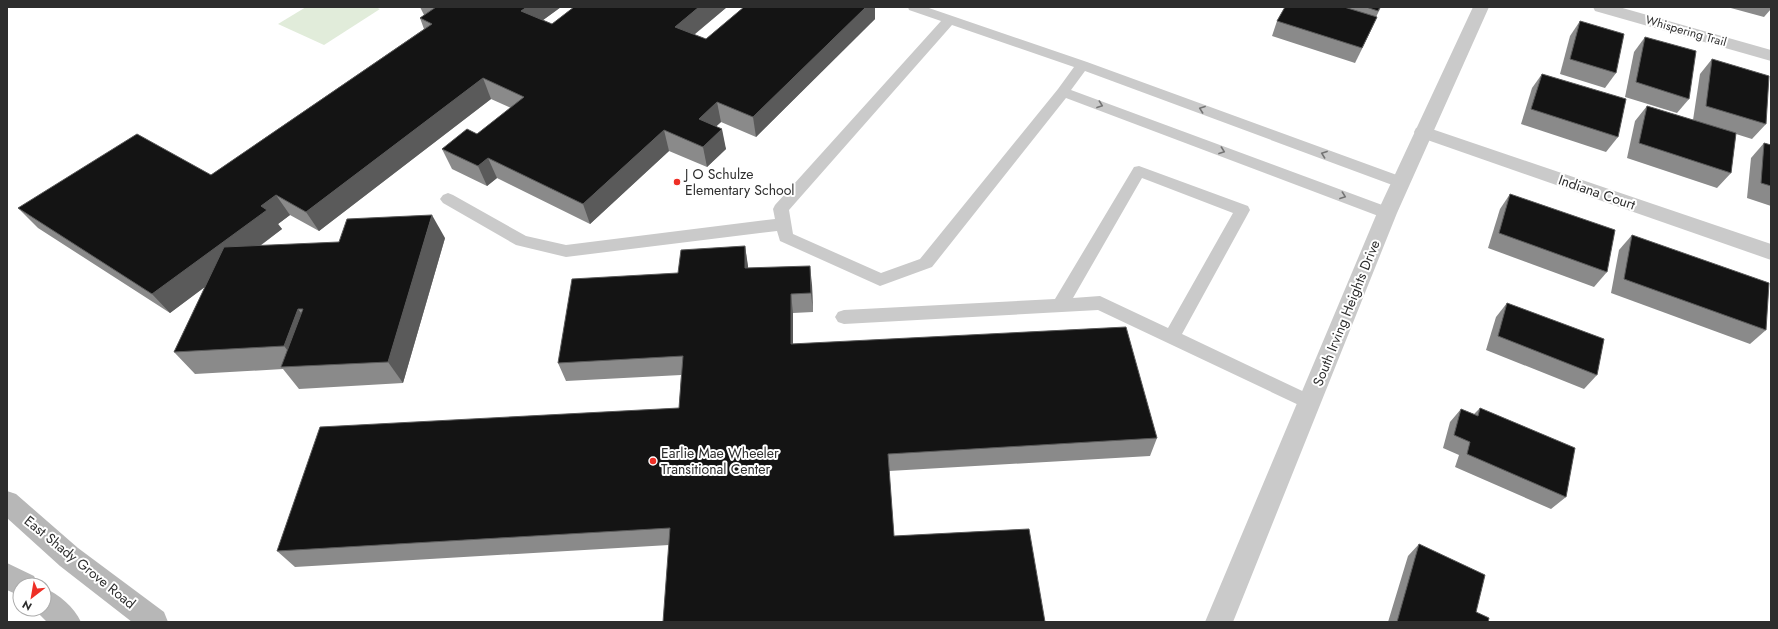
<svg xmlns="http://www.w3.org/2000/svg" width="1778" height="629" viewBox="0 0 1778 629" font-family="Jost,sans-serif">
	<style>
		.green { fill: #e1ecda }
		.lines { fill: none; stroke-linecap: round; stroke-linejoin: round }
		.service { fill: #cacaca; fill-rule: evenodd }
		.minor { fill: #cacaca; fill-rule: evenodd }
		.tertiary { fill: #cacaca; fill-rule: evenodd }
		.secondary { fill: #b7b7b7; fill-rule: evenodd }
		.wall { fill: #8a8a8a }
		.shaded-wall { fill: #5a5a5a }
		.building { fill: #141414; stroke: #5a5a5a }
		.oneway { stroke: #747474 }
		.poi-dot { fill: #ee2f26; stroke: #fff; stroke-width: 1.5 }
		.labels { text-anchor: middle; stroke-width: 4; stroke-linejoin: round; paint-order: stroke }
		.far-street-label { font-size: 12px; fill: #2d2d2d; stroke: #fff }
		.poi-label { font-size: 14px; fill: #2d2d2d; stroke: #fff; text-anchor: start }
		.street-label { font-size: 14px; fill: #2d2d2d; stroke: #fff }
	</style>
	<rect width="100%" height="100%" fill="#fff"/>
	<polygon class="green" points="306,7 375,7 380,9 324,45 278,24"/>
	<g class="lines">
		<g class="service">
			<path d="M908,7H926L1087,62L1405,178L1408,182L1405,186L1400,187L1395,186L1085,71L1071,90L1393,209L1395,213L1393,217L1387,219L1381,217L1066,98L932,267L880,286L780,241L777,231L566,257L516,245L443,203L440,199L443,195L448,193L453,195L526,236L566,245L775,219L773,209L775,205L941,21L909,10ZM952,25L1074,67L1058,89L920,259L881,273L793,234L789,210Z"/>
			<path d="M1139,166L1248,206L1250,210L1182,334L1315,397L1318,402L1315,407L1309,410L1303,407L1098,310L844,324L838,322L835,317L838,312L844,310L1055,299L1134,167ZM1142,178L1233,213L1168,328L1100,296L1073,298Z"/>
		</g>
		<g class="minor">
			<polygon points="1593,7 1619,7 1771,50 1771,61 1595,11"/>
			<polygon points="1423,126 1771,244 1771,260 1416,136 1414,132 1416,128"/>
		</g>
		<polygon class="tertiary" points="1473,7 1489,7 1397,213 1233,622 1205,622 1377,213"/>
		<g class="secondary">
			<polygon points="7,491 16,494 78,548 164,612 168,622 132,622 60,566 7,518"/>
			<polygon points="7,563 34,576 38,585 20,585 20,596 7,590"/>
			<path d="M44,588C59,594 74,607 81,622H47L34,609H44Z"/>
		</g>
	</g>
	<g class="wall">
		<polygon points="420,7 561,7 543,20 552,24 574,7 727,7 694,35 706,39 744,7 875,7 875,19 756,137 721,122 716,126 726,149 707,167 669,151 590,224 497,178 487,186 452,169 442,149 477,134 511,108 491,99 319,231 290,215 278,224 282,229 260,246 445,238 403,383 299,389 283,369 195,374 174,352 205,287 170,313 38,228 18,208 211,175 424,29 420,18 424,15"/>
		<polygon points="1285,7 1381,7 1376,17 1377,17 1370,32 1355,63 1272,36 1277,21"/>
		<polygon points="1727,7 1771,7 1771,9 1764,17"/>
		<polygon points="1580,21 1616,73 1605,88 1560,74 1570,36"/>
		<polygon points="1645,37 1689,99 1677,113 1625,97 1634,52"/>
		<polygon points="1712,59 1766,124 1752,139 1736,134 1731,173 1717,188 1627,158 1635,121 1647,106 1693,120 1700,74"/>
		<polygon points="1542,74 1618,137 1606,152 1521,124 1532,88"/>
		<polygon points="1764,143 1771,145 1771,206 1747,198 1751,158"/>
		<polygon points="1510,194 1607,272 1594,287 1488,248 1500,209"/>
		<polygon points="1632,235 1766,330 1750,344 1611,293 1619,250"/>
		<polygon points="745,246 748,268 812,285 813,312 793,313 793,344 1157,438 1150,456 889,471 894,536 1045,622 669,545 295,567 277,551 679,408 681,375 566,381 558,363 678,273"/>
		<polygon points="1507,303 1597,375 1584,389 1486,350 1496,317"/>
		<polygon points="1480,408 1566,497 1551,509 1455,467 1459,455 1443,448 1450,422 1461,409 1474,414"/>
		<polygon points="1419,544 1476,612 1488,622 1388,622 1408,556"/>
	</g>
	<g class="shaded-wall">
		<polygon points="527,7 561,7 528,31 521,11"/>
		<polygon points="699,7 727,7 679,47 675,27"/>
		<polygon points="866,7 875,7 875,19 756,137 753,117"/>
		<polygon points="1377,17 1370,32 1355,63 1362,48"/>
		<polygon points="483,78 491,99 319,231 306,212"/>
		<polygon points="717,102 721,122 703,139 699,119"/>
		<polygon points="722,129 726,149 707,167 703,147"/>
		<polygon points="664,130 669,151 590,224 583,204"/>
		<polygon points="488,158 497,178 487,186 478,166"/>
		<polygon points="276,195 290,215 278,224 282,229 170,313 152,294 261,206"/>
		<polygon points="432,215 445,238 403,383 388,362"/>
		<polygon points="745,246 748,266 748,288 745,268"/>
		<polygon points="810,266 812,285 813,312 811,293"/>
		<polygon points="791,294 793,313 793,363 791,344"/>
		<polygon points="298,309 315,331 300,366 284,346"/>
	</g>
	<g class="building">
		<polygon points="436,7 527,7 521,11 552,24 574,7 699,7 675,27 706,39 744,7 866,7 753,117 717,102 699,119 722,129 703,147 664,130 583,204 488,158 478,166 442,149 467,129 477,134 524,97 483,78 306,212 276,195 261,206 267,210 152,294 18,208 137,134 211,175 432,24 420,18"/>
		<polygon points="1285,7 1344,7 1377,17 1362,48 1277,21"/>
		<polygon points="1366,7 1380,7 1378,11"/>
		<polygon points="1580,21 1624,34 1616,73 1570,59"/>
		<polygon points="1645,37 1696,51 1689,99 1636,82"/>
		<polygon points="1712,59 1769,76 1766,124 1706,106"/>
		<polygon points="1542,74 1626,99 1618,137 1531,109"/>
		<polygon points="1647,106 1736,133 1731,173 1639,143"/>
		<polygon points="1764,143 1771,145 1771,186 1761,183"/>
		<polygon points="1510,194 1615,230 1607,272 1499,233"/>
		<polygon points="432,215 388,362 281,367 303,309 298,309 284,346 174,352 224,247 339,242 347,219"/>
		<polygon points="1632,235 1769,283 1766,330 1624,279"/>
		<polygon points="745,246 745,268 810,266 811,293 791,294 791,344 1126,327 1157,438 888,454 894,536 1029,529 1045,622 663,622 670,528 277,551 320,427 679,408 683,356 558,363 572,279 678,273 681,250"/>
		<polygon points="1507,303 1604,339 1597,375 1498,336"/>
		<polygon points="1480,408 1575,448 1566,497 1467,454 1470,442 1454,435 1461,409 1478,416"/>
		<polygon points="1419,544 1485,575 1476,612 1489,618 1488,622 1397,622"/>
	</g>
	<defs><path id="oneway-chevron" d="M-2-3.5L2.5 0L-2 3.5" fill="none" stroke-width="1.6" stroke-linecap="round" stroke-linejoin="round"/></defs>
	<g class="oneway">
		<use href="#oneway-chevron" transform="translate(1100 105) rotate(20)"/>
		<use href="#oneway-chevron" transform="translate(1202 109) rotate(-160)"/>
		<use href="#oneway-chevron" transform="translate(1222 151) rotate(20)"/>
		<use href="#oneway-chevron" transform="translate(1324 154) rotate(-160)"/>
		<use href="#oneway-chevron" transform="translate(1343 196) rotate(20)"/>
	</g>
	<g class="poi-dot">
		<circle cx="677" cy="182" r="4"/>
		<circle cx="653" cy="461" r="4"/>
	</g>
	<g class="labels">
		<g class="far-street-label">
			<text transform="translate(1686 31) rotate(16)" y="4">Whispering Trail</text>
		</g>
		<g class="poi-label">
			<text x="685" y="179">J O Schulze<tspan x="685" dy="16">Elementary School</tspan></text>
			<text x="661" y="458">Earlie Mae Wheeler<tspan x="661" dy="16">Transitional Center</tspan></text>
		</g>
		<g class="street-label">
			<text transform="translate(1597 192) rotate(19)" y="5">Indiana Court</text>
			<text transform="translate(1346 313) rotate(-68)" y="5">South Irving Heights Drive</text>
			<text transform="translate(80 562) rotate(39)" y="5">East Shady Grove Road</text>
		</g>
	</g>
	<rect width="1778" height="629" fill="none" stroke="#2d2d2d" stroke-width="16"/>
	<g transform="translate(32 597) rotate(211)"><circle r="19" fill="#ffffff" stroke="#ababab"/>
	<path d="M0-3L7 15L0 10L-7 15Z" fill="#ee2f26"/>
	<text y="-6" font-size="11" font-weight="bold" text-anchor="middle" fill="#2d2d2d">N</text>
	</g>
</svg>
